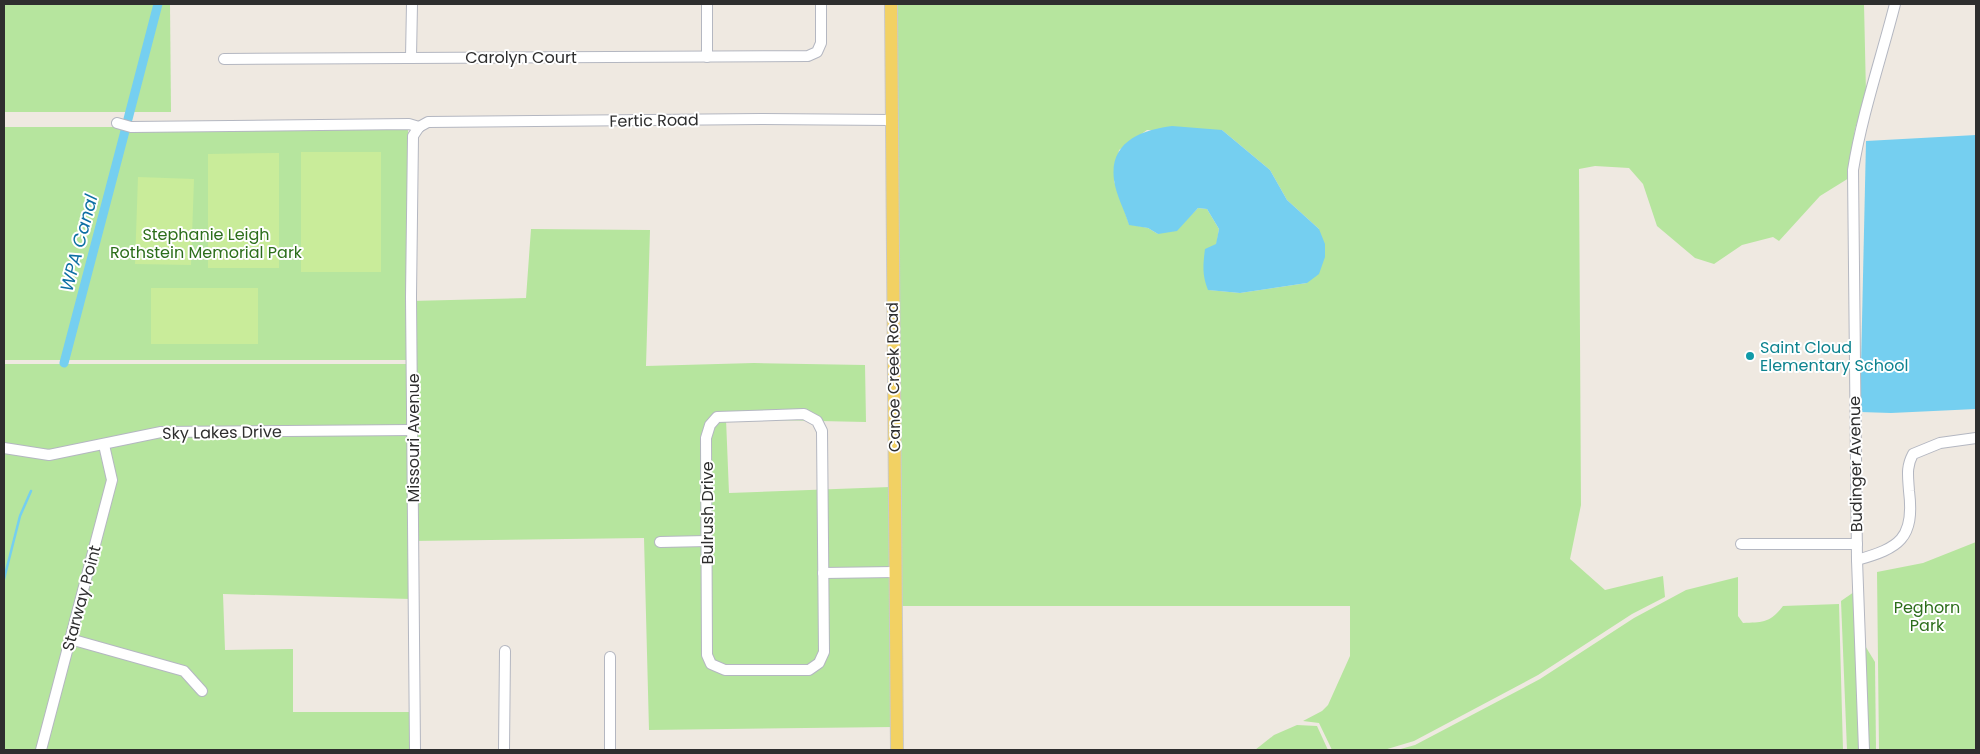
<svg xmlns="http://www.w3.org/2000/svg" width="1980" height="754" viewBox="0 0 1980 754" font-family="Poppins,sans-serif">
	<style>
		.green { fill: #b6e59e; fill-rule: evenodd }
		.pitch { fill: #c9ec9a }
		.water { fill: #75cff0 }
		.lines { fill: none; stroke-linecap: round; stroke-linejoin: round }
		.stream { stroke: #75cff0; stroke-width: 2.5 }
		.canal { stroke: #75cff0; stroke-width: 9 }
		.minor-casing { stroke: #b4b7c1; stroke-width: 12 }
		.major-casing { stroke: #c9c9c9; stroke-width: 14 }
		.minor { stroke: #fff; stroke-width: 10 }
		.major { stroke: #f2d163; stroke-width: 12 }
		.culture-dot { fill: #0f9aa8; stroke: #fff; stroke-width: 2 }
		.labels { text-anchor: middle; stroke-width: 4; stroke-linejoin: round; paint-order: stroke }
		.street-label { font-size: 16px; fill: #2e2e2e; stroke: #fff }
		.park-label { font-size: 16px; fill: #2c6e1b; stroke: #fff }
		.culture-label { font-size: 16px; fill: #0d838f; stroke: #fff; text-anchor: start }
		.water-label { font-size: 18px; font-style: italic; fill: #0d6fa3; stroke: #fff }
	</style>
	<rect width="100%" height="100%" fill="#efe9e1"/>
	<g class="green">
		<polygon points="4,4 170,4 171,112 4,112"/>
		<path d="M895,4H1864L1866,94L1855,129L1849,178L1820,196L1779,241L1773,237L1742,245L1714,264L1695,258L1657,226L1643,184L1629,168L1595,166L1579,169L1581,505L1570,559L1605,590L1663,576L1665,597L1632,614L1538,675L1414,741L1384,750H1332L1319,723L1303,721L1322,711L1328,705L1350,656V606H900ZM1147,130H1222L1270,170L1287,200L1319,229L1307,283L1240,293L1209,290L1219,229L1207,209L1198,208L1189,217L1158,234L1148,228L1129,224L1114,181L1119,150Z"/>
		<rect x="4" y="127" width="404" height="233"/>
		<polygon points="531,229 650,230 646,366 754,363 865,365 866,422 726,419 729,493 890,487 893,727 649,730 644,538 411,541 411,599 223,594 225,650 293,649 293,712 411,712 411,750 4,750 4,364 408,364 411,301 526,298"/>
		<polygon points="1976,542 1976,750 1879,750 1877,572 1923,563"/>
		<path d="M1738,577V616L1743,623C1763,622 1770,623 1783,606L1839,604L1843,750H1397L1415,745L1540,679L1634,618L1686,590Z"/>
		<polygon points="1854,592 1860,750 1847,750 1841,601"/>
		<polygon points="1864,644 1875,662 1876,750 1868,750"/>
		<polygon points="1297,725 1317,726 1328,750 1255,750 1274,735"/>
	</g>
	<g class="pitch">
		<rect x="301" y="152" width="80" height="120"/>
		<polygon points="279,153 279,268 208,268 208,154"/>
		<polygon points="138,177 194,179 191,265 135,264"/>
		<rect x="151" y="288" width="107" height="56"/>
	</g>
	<g class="water">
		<path d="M1172,126L1222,130L1270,170L1287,200L1319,229L1325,244V257L1319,274L1307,283L1240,293L1208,290C1202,275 1203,265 1205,249L1216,244L1219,229L1207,209L1198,208L1177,231L1158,234L1148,228L1129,225C1125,211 1116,195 1114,180C1109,142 1141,130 1172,126Z"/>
		<polygon points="1976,135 1976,409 1891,413 1860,412 1866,141"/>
	</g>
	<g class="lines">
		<polyline class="stream" points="4,579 20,516 31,491"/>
		<g class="canal">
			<polyline points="128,119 158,4"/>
			<polyline points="64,363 125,131"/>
		</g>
		<defs>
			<g id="minor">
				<polyline points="707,4 707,57"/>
				<polyline points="411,57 412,4"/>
				<polyline points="224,59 808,56 817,52 821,43 821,4"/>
				<polyline points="117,123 131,127 409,124 419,127"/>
				<polyline points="419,127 428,122 761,119 891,120"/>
				<polygon points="804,414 817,421 822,431 824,652 819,663 809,670 725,670 711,664 707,655 706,438 710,425 717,417"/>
				<polyline points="4,448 49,455 161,432 413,430"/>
				<polyline points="660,542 707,541"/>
				<polyline points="1741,544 1857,544"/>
				<path d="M1857,560C1899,548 1915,539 1909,491C1908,476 1906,467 1913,454L1940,443L1976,438"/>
				<polyline points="823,573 895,572"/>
				<polyline points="70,639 184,671 202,691"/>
				<polyline points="41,750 112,480 104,445"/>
				<polyline points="415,750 411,297 413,136 419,127"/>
				<polyline points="504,750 505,651"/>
				<polyline points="610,750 610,657"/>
				<path d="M1864,750L1857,560L1853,170C1862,114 1881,59 1895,4"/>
			</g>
			<polyline id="major" points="891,4 897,750"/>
		</defs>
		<use href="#minor" class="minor-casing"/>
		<use href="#major" class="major-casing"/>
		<use href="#minor" class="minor"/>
		<use href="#major" class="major"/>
	</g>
	<circle class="culture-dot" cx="1750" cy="356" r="5"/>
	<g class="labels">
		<g class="street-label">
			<text x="521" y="63">Carolyn Court</text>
			<text transform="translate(654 120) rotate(-1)" y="6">Fertic Road</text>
			<text transform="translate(893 377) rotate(-91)" y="6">Canoe Creek Road</text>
			<text transform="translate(222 432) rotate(-1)" y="6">Sky Lakes Drive</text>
			<text transform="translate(413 438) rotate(-90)" y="6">Missouri Avenue</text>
			<text transform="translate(1855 464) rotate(-91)" y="6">Budinger Avenue</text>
			<text transform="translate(707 513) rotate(-90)" y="6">Bulrush Drive</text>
			<text transform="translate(81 598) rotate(-75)" y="6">Starway Point</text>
		</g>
		<g class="park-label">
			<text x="206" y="240">Stephanie Leigh<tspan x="206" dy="18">Rothstein Memorial Park</tspan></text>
			<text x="1927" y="613">Peghorn<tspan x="1927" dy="18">Park</tspan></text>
		</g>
		<g class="culture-label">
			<text x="1760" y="353">Saint Cloud<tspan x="1760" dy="18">Elementary School</tspan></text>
		</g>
		<g class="water-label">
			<text transform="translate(79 243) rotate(-75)" y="6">WPA Canal</text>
		</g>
	</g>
	<rect width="1980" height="754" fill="none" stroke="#2e2e2e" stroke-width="10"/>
</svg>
